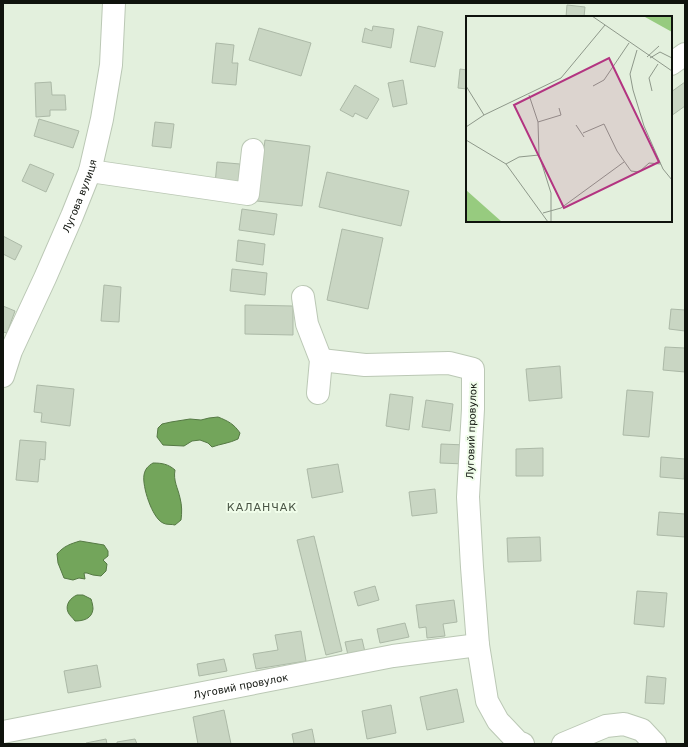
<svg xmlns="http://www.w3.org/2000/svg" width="688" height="747" viewBox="0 0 688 747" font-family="'DejaVu Sans',sans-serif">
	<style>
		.water { fill: #73a55b; stroke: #557944 }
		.building { fill: #c9d6c3; stroke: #acb9a7 }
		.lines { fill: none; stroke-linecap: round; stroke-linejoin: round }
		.minor-casing { stroke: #bbc8b5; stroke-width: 24 }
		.minor { stroke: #fff; stroke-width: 22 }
		.labels { text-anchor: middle; stroke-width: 4; stroke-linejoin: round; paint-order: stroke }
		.street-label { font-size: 10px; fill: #0f130d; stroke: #f0fdea }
		.neighbourhood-label { font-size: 11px; letter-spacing: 1px; fill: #4a5545; stroke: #f0fdea }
		.inset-road { fill: none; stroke: #8e988a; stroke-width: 1 }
		.view { fill: #b33481; fill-opacity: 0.15; stroke: #b33481; stroke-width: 2 }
		.inset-edge { fill: none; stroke: #0f130d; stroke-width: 2 }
	</style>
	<rect width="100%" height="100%" fill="#e3f0dd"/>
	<g class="water">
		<path d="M218,417C228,421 234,424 240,433L238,439C230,443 220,444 212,447L208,443L200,440L192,441L184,446L163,445L157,437L158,428L162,424L171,422L190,419L201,420L209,418Z"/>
		<path d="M153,463C162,463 168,464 175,470C173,481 178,488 180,498C182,505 182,513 181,520L175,525C172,524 166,525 163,523C152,518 142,486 144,475C145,469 148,466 153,463Z"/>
		<path d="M80,541L104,545L108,551V556L103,560L107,564L106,571L101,576L93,575L87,573H84L85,579L79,578L73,580L64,578L58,563L57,554C64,546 70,544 80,541Z"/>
		<path d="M77,595H83L91,599C92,602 93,606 93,609C92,619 83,621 75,621C73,618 69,615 68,612C65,605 70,598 77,595Z"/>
	</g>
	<g class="building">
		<polygon points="567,5 585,7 584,17 566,17"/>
		<polygon points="373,26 394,29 391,48 362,42 365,28 372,31"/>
		<polygon points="418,26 443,32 435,67 410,62"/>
		<polygon points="259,28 311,43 301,76 249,60"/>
		<polygon points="216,43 234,45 232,63 238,63 236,85 212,83"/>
		<polygon points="460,69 467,70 467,89 458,88"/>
		<polygon points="403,80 407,104 393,107 388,83"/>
		<polygon points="51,82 52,95 65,95 66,110 50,110 50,116 36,117 35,83"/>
		<polygon points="685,82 685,106 671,116 671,92"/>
		<polygon points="355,85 379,99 367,119 355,113 353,117 340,110"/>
		<polygon points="39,119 79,131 73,148 34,136"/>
		<polygon points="155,122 174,124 171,148 152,146"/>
		<polygon points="265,140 310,146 302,206 257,201"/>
		<polygon points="217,162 240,164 238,186 215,184"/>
		<polygon points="30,164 54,174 46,192 22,181"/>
		<polygon points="327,172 409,191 401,226 319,207"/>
		<polygon points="242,209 277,214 274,235 239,230"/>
		<polygon points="342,229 383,238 368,309 327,300"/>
		<polygon points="3,236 22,246 15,260 3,254"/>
		<polygon points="238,240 265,244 263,265 236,261"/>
		<polygon points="232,269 267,273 265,295 230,291"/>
		<polygon points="104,285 121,287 119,322 101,321"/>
		<polygon points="245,305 293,306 293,335 245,334"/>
		<polygon points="3,306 15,311 7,333 3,332"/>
		<polygon points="671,309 685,310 685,331 669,329"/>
		<polygon points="665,347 685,348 685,372 663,370"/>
		<polygon points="560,366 562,398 529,401 526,369"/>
		<polygon points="37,385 74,389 70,426 41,422 42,413 34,412"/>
		<polygon points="627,390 653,392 649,437 623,435"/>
		<polygon points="390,394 413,397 409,430 386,426"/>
		<polygon points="426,400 453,404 450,431 422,427"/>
		<polygon points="20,440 46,442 45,460 40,459 38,482 16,480"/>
		<polygon points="441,444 466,445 465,464 440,463"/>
		<polygon points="543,448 543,476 516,476 516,449"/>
		<polygon points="661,457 685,459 684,479 660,477"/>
		<polygon points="338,464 343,492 312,498 307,469"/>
		<polygon points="435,489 437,513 412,516 409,492"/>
		<polygon points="659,512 685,514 685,537 657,535"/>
		<polygon points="314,536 342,651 326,655 297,540"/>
		<polygon points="540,537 541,561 508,562 507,538"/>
		<polygon points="375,586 379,600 358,606 354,592"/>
		<polygon points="637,591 667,593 664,627 634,624"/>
		<polygon points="454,600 457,622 443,624 445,636 427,638 426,627 419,628 416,605"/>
		<polygon points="405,623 409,637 380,643 377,629"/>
		<polygon points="301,631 306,661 256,669 253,654 278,650 275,635"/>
		<polygon points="362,639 365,652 348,655 345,642"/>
		<polygon points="224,659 227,671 199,676 197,664"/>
		<polygon points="97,665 101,687 68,693 64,671"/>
		<polygon points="647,676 666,678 664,704 645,703"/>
		<polygon points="457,689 464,722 427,730 420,697"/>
		<polygon points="391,705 396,733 367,739 362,711"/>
		<polygon points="224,710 231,744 198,744 193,717"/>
		<polygon points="312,729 315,744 294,744 292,734"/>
		<polygon points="106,739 107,744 86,744 86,743"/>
		<polygon points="135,739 137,744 117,744 117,742"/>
	</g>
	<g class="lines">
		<defs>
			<g id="minor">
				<polyline points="671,64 685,54"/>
				<polyline points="90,171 248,194 253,150"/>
				<polyline points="303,297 307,324 321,360 318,393"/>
				<polyline points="321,360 365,365 449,363 473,369 473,409 468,497 472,567 478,645 487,701 498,721 518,742 523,744"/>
				<path id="s1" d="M3,376L11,351L45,278L72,216L90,171L102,119L111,65L114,3"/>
				<path id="s2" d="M3,732L393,656L478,645"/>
				<polyline points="563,744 606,726 624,724 642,730 655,744"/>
			</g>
		</defs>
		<use href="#minor" class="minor-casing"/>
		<use href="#minor" class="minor"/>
	</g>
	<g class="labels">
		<g class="street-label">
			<text dy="4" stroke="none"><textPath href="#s1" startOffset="196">Лугова вулиця</textPath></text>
			<text transform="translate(471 431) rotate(-88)" y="4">Луговий провулок</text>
			<text dy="4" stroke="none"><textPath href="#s2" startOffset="242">Луговий провулок</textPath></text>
		</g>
		<g class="neighbourhood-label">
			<text x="262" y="511">КАЛАНЧАК</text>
		</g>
	</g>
	<g transform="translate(466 16)">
		<rect width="206" height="206" fill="#e3f0dd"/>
		<path d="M206,0V16L179,1L180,0ZM0,174L36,206H0Z" fill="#97cb7f"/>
		<path class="inset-road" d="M126,0L206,55M171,34L164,58L167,74L178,110L197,153L206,164M181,41L193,30M184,42L194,36L206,42M0,70L18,99M127,70L138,64L163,27M186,75L183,62L192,48M63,79L72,106L73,139L85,177V206M72,106L95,99L93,92M110,109L118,121M0,111L18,99L95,62L139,9M117,117L138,108L151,135L165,155L173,156L183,147L195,148M0,124L40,148L82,206M40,148L53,141L73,139M77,197L95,192L158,146"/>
		<path class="view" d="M143,42L193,146L98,192L48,89Z"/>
		<rect width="206" height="206" class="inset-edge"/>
	</g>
	<rect width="688" height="747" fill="none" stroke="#0f130d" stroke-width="8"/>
</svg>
